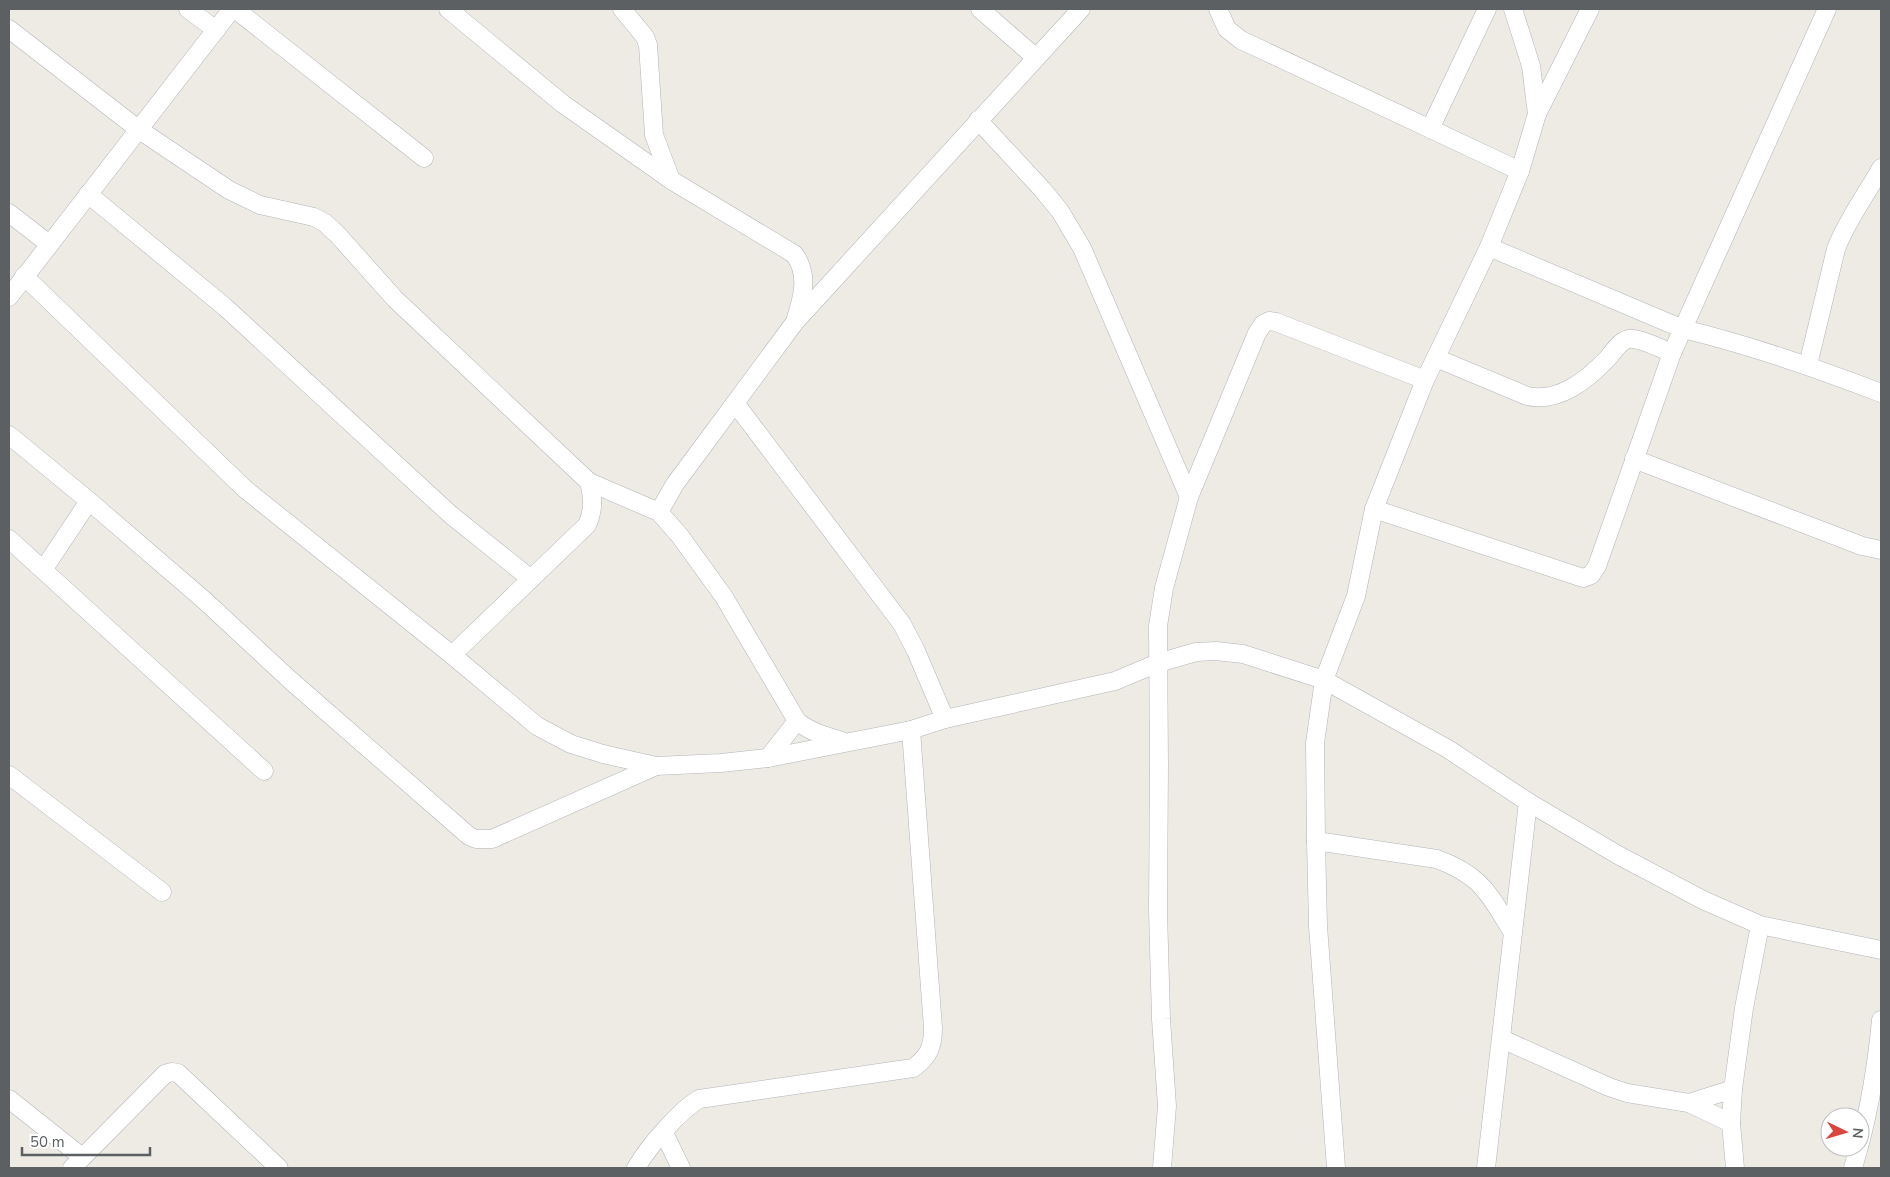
<svg xmlns="http://www.w3.org/2000/svg" width="1890" height="1177" viewBox="0 0 1890 1177" font-family="'Nunito Sans',sans-serif">
	<style>
		.lines { fill: none; stroke-linecap: round; stroke-linejoin: round }
		.street-casing { stroke: #b2b5b8; stroke-width: 19 }
		.street { stroke: #fff; stroke-width: 18 }
	</style>
	<rect width="100%" height="100%" fill="#edebe4"/>
	<g class="lines">
		<defs>
			<g id="street">
				<polyline points="188,9 216,30"/>
				<polyline points="235,9 424,158"/>
				<path d="M448,9L563,104L671,180L794,254C809,273 803,297 796,318"/>
				<polyline points="622,9 645,37 648,45 654,135 671,180"/>
				<polyline points="980,9 1035,57"/>
				<polyline points="1218,9 1227,29 1241,40 1520,171"/>
				<path d="M9,29L138,129L229,190L260,205L314,217L325,223L337,234L395,299L589,482L659,512L680,536L724,597L797,721C810,732 826,736 842,741"/>
				<polyline points="1537,114 1590,9"/>
				<polyline points="978,120 1042,189 1060,211 1082,248 1189,497"/>
				<polyline points="1430,129 1487,9"/>
				<polyline points="88,194 225,307 451,515 531,579"/>
				<polyline points="9,213 49,244"/>
				<path d="M1489,247L1683,329C1750,345 1816,368 1881,393"/>
				<polyline points="24,276 245,489 452,655 537,726 571,744 603,754 656,766 721,763 768,758 911,730 945,719 1115,681 1158,663 1196,652 1216,651 1243,654 1324,680 1448,749 1528,802 1618,855 1703,900 1760,925 1881,950"/>
				<polyline points="9,297 232,9"/>
				<path d="M1436,358L1527,396C1559,403 1587,380 1608,358C1613,352 1619,342 1628,339C1638,337 1662,349 1672,353"/>
				<path d="M1808,365L1836,249C1847,220 1866,195 1881,168"/>
				<polyline points="735,403 902,624 916,651 945,719"/>
				<polyline points="9,435 89,501 204,600 289,679 469,836 476,839 492,839 656,766"/>
				<polyline points="1634,459 1862,546 1881,550"/>
				<polyline points="1374,509 1583,578 1591,575 1597,566 1672,353 1827,9"/>
				<polyline points="659,512 675,484 795,322 1081,9"/>
				<polyline points="9,539 264,771"/>
				<polyline points="43,570 89,501"/>
				<path d="M452,655L587,525C594,510 593,498 589,482"/>
				<polyline points="768,758 797,721"/>
				<polyline points="9,775 162,892"/>
				<path d="M1316,841L1437,859C1482,876 1488,893 1512,931"/>
				<polyline points="1502,1039 1609,1087 1627,1093 1689,1103 1731,1123"/>
				<polyline points="9,1099 82,1157"/>
				<polyline points="1689,1103 1733,1089"/>
				<polyline points="664,1133 681,1168"/>
				<path d="M1860,1143C1871,1102 1877,1062 1881,1020"/>
				<polyline points="72,1168 165,1074 172,1072 178,1073 279,1168"/>
				<path d="M636,1168C649,1146 678,1112 699,1099L913,1068C929,1057 933,1046 933,1028L911,730"/>
				<polyline points="1162,1168 1167,1106 1161,1019 1158,911 1159,765 1158,626 1164,588 1189,497 1257,333 1263,324 1269,321 1276,322 1425,380"/>
				<polyline points="1336,1168 1318,926 1316,841 1315,743 1324,680 1356,596 1374,509 1425,380 1489,247 1520,171 1537,114 1531,66 1513,9"/>
				<polyline points="1486,1168 1528,802"/>
				<polyline points="1735,1168 1731,1123 1733,1089 1744,1008 1760,925"/>
				<polyline points="1853,1168 1859,1147"/>
			</g>
		</defs>
		<use href="#street" class="street-casing"/>
		<use href="#street" class="street"/>
	</g>
	<rect width="1890" height="1177" fill="none" stroke="#5c6063" stroke-width="20"/>
	<g transform="translate(1845 1132) rotate(95)"><circle r="24" fill="#ffffff" stroke="#bebfc1"/>
	<path d="M0-4L9 19L0 12L-9 19Z" fill="#da453d"/>
	<text y="-8" font-size="14" font-weight="bold" text-anchor="middle" fill="#5c6063">N</text>
	</g>
	<path d="M22 1147v8h128v-8" fill="none" stroke="#5c6063" stroke-width="2.5"/>
	<text x="30" y="1147" font-size="15" fill="#5c6063" stroke="#ffffff" stroke-width="4" paint-order="stroke">50 m</text>
</svg>
